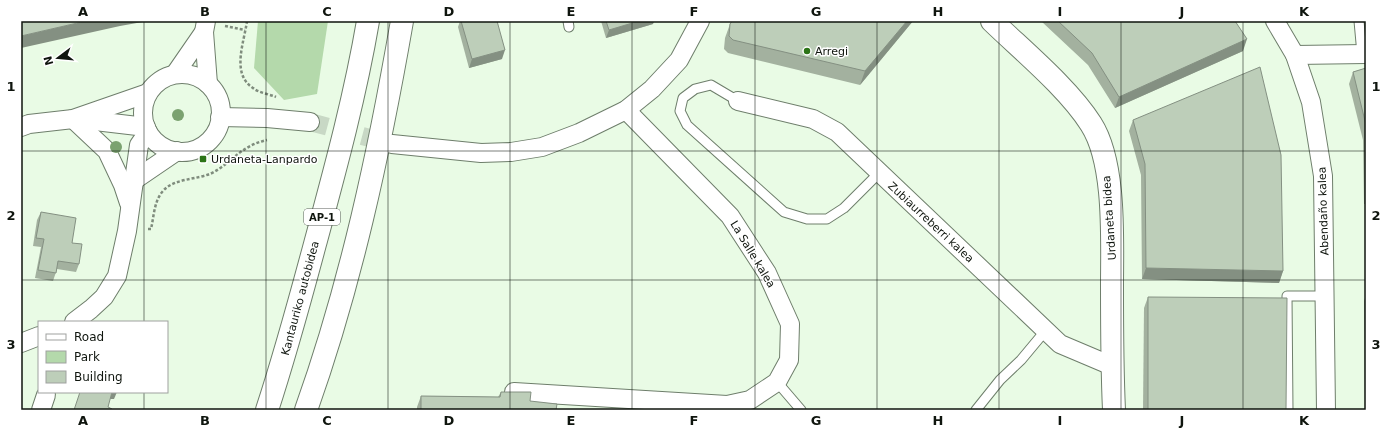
<svg xmlns="http://www.w3.org/2000/svg" width="1387" height="431" viewBox="0 0 1387 431" font-family="'DejaVu Sans',sans-serif">
	<style>
		.green { fill: #b4d9ab }
		.lines { fill: none; stroke-linecap: round; stroke-linejoin: round }
		.street-tunnel { stroke: #c8d8c5; stroke-width: 18; stroke-dasharray: 18 9; stroke-linecap: butt }
		.lane-casing { stroke: #6e7e6b; stroke-width: 11 }
		.street-casing { stroke: #6e7e6b; stroke-width: 20 }
		.secondary-casing { stroke: #6e7e6b; stroke-width: 24 }
		.highway-casing { stroke: #6e7e6b; stroke-width: 24 }
		.path { stroke: #7f8c7d; stroke-width: 2.5; stroke-dasharray: 3 2; stroke-linecap: butt }
		.lane { stroke: #fff; stroke-width: 9 }
		.street { stroke: #fff; stroke-width: 18 }
		.secondary { stroke: #fff; stroke-width: 22 }
		.highway { stroke: #fff; stroke-width: 22 }
		.tree { fill: #7ba270 }
		.wall { fill: #a3b19f }
		.shaded-wall { fill: #849082 }
		.building { fill: #bdceb9; stroke: #849082 }
		.grid { fill: none; stroke: #0f150e; stroke-width: 1; stroke-opacity: 0.55 }
		.poi-dot { fill: #2c7417; stroke: #fff; stroke-width: 1.5 }
		.labels { text-anchor: middle; stroke-width: 3; stroke-linejoin: round; paint-order: stroke }
		.shield { fill: #fff; stroke: #575b56; stroke-width: 1 }
		.shield-label { font-size: 10px; font-weight: bold; fill: #0f150e }
		.poi-label { font-size: 11px; fill: #0f150e; stroke: #fff; text-anchor: start }
		.street-label { font-size: 11px; fill: #0f150e; stroke: #fff }
		.neatline { fill: none; stroke: #0f150e; stroke-width: 1.5 }
		.grid-label { font-size: 13px; text-anchor: middle; font-weight: bold; fill: #0f150e }
	</style>
	<rect width="100%" height="100%" fill="#e9fbe5"/>
	<polygon class="green" points="258,21 328,21 317,94 284,100 254,68"/>
	<g class="lines">
		<polyline class="street-tunnel" points="310,122 392,144"/>
		<defs>
			<g id="lane">
				<polyline points="568,21 569,27"/>
				<polyline points="1359,21 1362,54"/>
				<polyline points="738,101 711,85 695,89 683,98 680,111 687,125 784,212 807,219 827,219 844,208 879,173"/>
				<polyline points="777,382 801,410"/>
				<polyline points="976,410 1000,380 1021,360 1046,330"/>
				<polyline points="1288,410 1287,296 1325,296"/>
			</g>
			<g id="street">
				<polyline points="206,21 204,32 208,84"/>
				<polyline points="1275,21 1295,55 1311,102 1323,176 1326,410"/>
				<polyline points="1295,55 1366,54"/>
				<polyline points="175,74 204,32"/>
				<circle cx="182" cy="113" r="39"/>
				<polyline points="738,101 813,119 837,132 1060,344 1112,366"/>
				<polyline points="220,117 267,118 310,122"/>
				<polyline points="73,119 107,151 123,185 129,203"/>
				<polyline points="78,119 146,127"/>
				<polyline points="21,127 29,124 73,119 148,93"/>
				<polyline points="392,144 481,153 511,152 542,147 579,133 626,110 652,89 679,60 700,21"/>
				<polyline points="133,181 177,151"/>
				<polyline points="74,322 91,309 104,297 117,276 127,231 139,145 148,132"/>
				<polyline points="21,343 39,336"/>
				<polyline points="514,392 727,405 750,400 777,382 789,360 790,324 767,273 730,216 626,110"/>
				<polyline points="41,410 46,395"/>
			</g>
			<path id="secondary" d="M992,21C1023,51 1068,88 1091,124C1116,163 1112,240 1112,285C1112,327 1112,368 1114,410"/>
			<g id="highway">
				<path d="M267,410C285,355 300,300 315,244C335,170 355,97 368,21"/>
				<path d="M306,410C351,284 379,153 402,21"/>
			</g>
		</defs>
		<use href="#lane" class="lane-casing"/>
		<use href="#street" class="street-casing"/>
		<use href="#secondary" class="secondary-casing"/>
		<use href="#highway" class="highway-casing"/>
		<g class="path">
			<path d="M247,21C244,43 231,74 253,88C259,93 269,94 276,97"/>
			<polyline points="225,26 245,30"/>
			<path d="M148,229H151C154,216 154,201 163,191C174,178 197,180 212,173C233,162 240,146 267,140"/>
		</g>
		<use href="#lane" class="lane"/>
		<use href="#street" class="street"/>
		<use href="#secondary" class="secondary"/>
		<use href="#highway" class="highway"/>
	</g>
	<g class="tree">
		<circle cx="178" cy="115" r="6"/>
		<circle cx="116" cy="147" r="6"/>
	</g>
	<g class="wall">
		<polygon points="460,21 497,21 502,59 469,68 458,27"/>
		<polygon points="601,21 654,21 653,24 606,38"/>
		<polygon points="732,21 913,21 860,85 728,53 724,49 725,38 730,24"/>
		<polygon points="1041,21 1235,21 1243,51 1115,108 1088,65"/>
		<polygon points="1366,68 1366,204 1364,204 1363,140 1349,84 1353,72"/>
		<polygon points="1133,120 1283,271 1279,283 1142,279 1141,175 1129,131"/>
		<polygon points="41,212 72,243 79,264 76,272 57,269 53,281 35,278 41,247 33,246 37,220"/>
		<polygon points="1366,295 1366,410 1365,410 1364,301"/>
		<polygon points="1148,297 1286,410 1143,410 1144,308"/>
		<polygon points="501,392 556,410 417,410 417,407 421,396 498,397"/>
	</g>
	<g class="shaded-wall">
		<polygon points="86,21 148,21 120,26 21,48 21,36"/>
		<polygon points="639,21 654,21 653,24 606,38 609,30"/>
		<polygon points="907,21 913,21 860,85 865,71"/>
		<polygon points="1247,39 1243,51 1115,108 1119,97"/>
		<polygon points="505,50 502,59 469,68 472,59"/>
		<polygon points="1146,268 1283,271 1279,283 1142,279"/>
		<polygon points="112,392 117,392 114,399 110,399"/>
	</g>
	<g class="building">
		<polygon points="21,21 86,21 21,36"/>
		<polygon points="461,21 497,21 505,50 472,59"/>
		<polygon points="606,21 639,21 609,30"/>
		<polygon points="732,21 907,21 865,71 733,40 729,36 730,24"/>
		<polygon points="1058,21 1235,21 1247,39 1119,97 1092,53"/>
		<polygon points="1260,67 1281,155 1283,271 1146,268 1145,164 1133,120"/>
		<polygon points="1366,68 1366,125 1353,72"/>
		<polygon points="41,212 76,218 72,243 82,244 79,264 58,261 56,273 38,270 44,239 36,238"/>
		<polygon points="1148,297 1287,298 1286,410 1148,410"/>
		<polygon points="80,392 112,392 108,407 112,409 111,410 74,410"/>
		<polygon points="501,392 531,392 530,401 557,404 556,410 421,410 421,396 500,397"/>
	</g>
	<path class="grid" d="M144,21V322M266,21V410M388,21V410M510,21V410M632,21V410M755,21V410M877,21V410M999,21V410M1121,21V410M1243,21V410M21,151H1366M21,280H1366M144,392V410"/>
	<g class="poi-dot">
		<circle cx="807" cy="51" r="4"/>
		<rect x="199" y="155" width="8" height="8" rx="2"/>
	</g>
	<g class="labels">
		<rect class="shield" x="304" y="209" width="36" height="16" rx="3"/>
		<g class="shield-label">
			<text x="322" y="221">AP-1</text>
		</g>
		<g class="poi-label">
			<text x="815" y="55">Arregi</text>
			<text x="211" y="163">Urdaneta-Lanpardo</text>
		</g>
		<g class="street-label">
			<text transform="translate(1323 211) rotate(-92)" y="4">Abendaño kalea</text>
			<text transform="translate(1109 218) rotate(-94)" y="4">Urdaneta bidea</text>
			<text transform="translate(931 222) rotate(43)" y="4">Zubiaurreberri kalea</text>
			<text transform="translate(753 254) rotate(59)" y="4">La Salle kalea</text>
			<text transform="translate(300 298) rotate(-75)" y="4">Kantauriko autobidea</text>
		</g>
	</g>
	<rect width="1387" height="431" fill="none" stroke="#ffffff" stroke-width="44"/>
	<rect x="38" y="321" width="130" height="72" fill="#ffffff" stroke="#9fa19f"/>
	<rect x="46" y="334" width="20" height="6" fill="#ffffff" stroke="#9fa19f"/>
	<text x="74" y="341" font-size="12" fill="#0f150e">Road</text>
	<rect x="46" y="351" width="20" height="12" fill="#b4d9ab" stroke="#9fa19f"/>
	<text x="74" y="361" font-size="12" fill="#0f150e">Park</text>
	<rect x="46" y="371" width="20" height="12" fill="#bdceb9" stroke="#9fa19f"/>
	<text x="74" y="381" font-size="12" fill="#0f150e">Building</text>
	<g transform="translate(58 58) rotate(254)" stroke="#ffffff" stroke-width="3" paint-order="stroke">
	<path d="M0-3L7 15L0 10L-7 15Z" fill="#0f150e"/>
	<text y="-6" font-size="11" font-weight="bold" text-anchor="middle" fill="#0f150e">N</text>
	</g>
	<rect x="22" y="22" width="1343" height="387" class="neatline"/>
	<g class="grid-label">
		<text x="83" y="16">A</text>
		<text x="205" y="16">B</text>
		<text x="327" y="16">C</text>
		<text x="449" y="16">D</text>
		<text x="571" y="16">E</text>
		<text x="694" y="16">F</text>
		<text x="816" y="16">G</text>
		<text x="938" y="16">H</text>
		<text x="1060" y="16">I</text>
		<text x="1182" y="16">J</text>
		<text x="1304" y="16">K</text>
		<text x="11" y="91">1</text>
		<text x="1376" y="91">1</text>
		<text x="11" y="220">2</text>
		<text x="1376" y="220">2</text>
		<text x="11" y="349">3</text>
		<text x="1376" y="349">3</text>
		<text x="83" y="425">A</text>
		<text x="205" y="425">B</text>
		<text x="327" y="425">C</text>
		<text x="449" y="425">D</text>
		<text x="571" y="425">E</text>
		<text x="694" y="425">F</text>
		<text x="816" y="425">G</text>
		<text x="938" y="425">H</text>
		<text x="1060" y="425">I</text>
		<text x="1182" y="425">J</text>
		<text x="1304" y="425">K</text>
	</g>
</svg>
